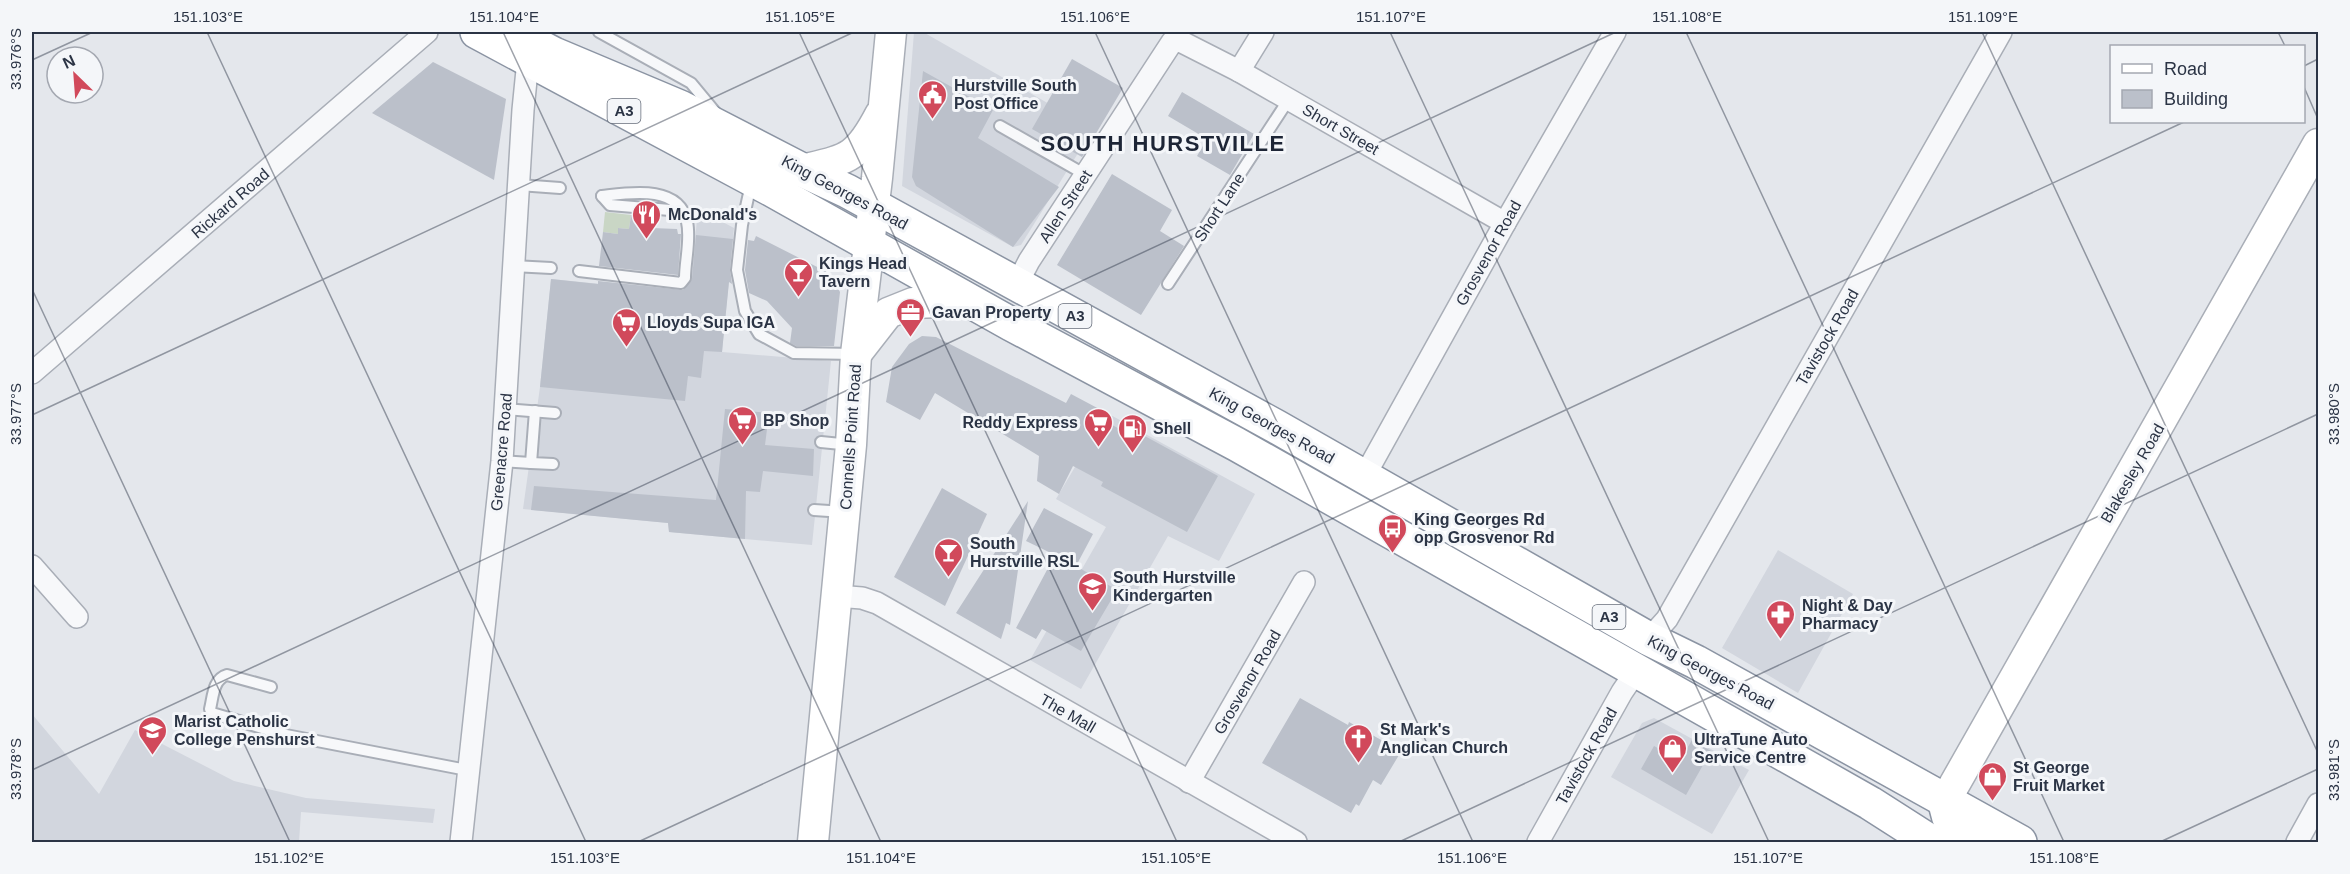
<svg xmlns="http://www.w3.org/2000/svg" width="2350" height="874" viewBox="0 0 2350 874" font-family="Arial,sans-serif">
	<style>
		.built { fill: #d2d6de }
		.green { fill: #c9d6c5 }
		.building { fill: #bbc0ca }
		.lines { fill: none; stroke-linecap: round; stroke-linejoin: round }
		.lane-casing { stroke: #a9aeb7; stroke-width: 14 }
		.street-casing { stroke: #a9aeb7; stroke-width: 24 }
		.secondary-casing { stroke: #a9aeb7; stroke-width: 33 }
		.highway-casing { stroke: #8b94a3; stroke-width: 36 }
		.lane { stroke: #f7f8fa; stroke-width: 10 }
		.street { stroke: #f7f8fa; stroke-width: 21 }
		.secondary { stroke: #fff; stroke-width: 30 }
		.highway { stroke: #fff; stroke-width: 33 }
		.ticks { fill: none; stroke: #2b3445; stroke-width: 1.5; stroke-opacity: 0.45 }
		.labels { text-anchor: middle; stroke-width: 6; stroke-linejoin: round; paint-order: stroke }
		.shield { fill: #f4f6f9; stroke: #676e7b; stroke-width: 1.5 }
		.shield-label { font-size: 15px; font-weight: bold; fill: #2b3445 }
		.poi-label { font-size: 16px; font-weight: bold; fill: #2b3445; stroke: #f4f6f9; text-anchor: start }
		.street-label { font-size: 16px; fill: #2b3445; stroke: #f4f6f9 }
		.district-label { font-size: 22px; font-weight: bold; letter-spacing: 1.5px; fill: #1d2536; stroke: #f4f6f9 }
		.neatline { fill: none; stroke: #2b3445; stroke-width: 2 }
		.ticks-label { font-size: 15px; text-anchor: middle; fill: #2b3445 }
	</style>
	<rect width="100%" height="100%" fill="#e4e7ec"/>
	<g class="built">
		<polygon points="914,32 923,32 1093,129 1021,245 1013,247 902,186"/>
		<polygon points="698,209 734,228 722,352 831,361 812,545 669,532 668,523 523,509 540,387 551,279 690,293"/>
		<polygon points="1107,413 1255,494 1219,561 1168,536 1081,689 1030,660 1106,527 1056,499"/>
		<polygon points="1778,550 1853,594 1798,693 1722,648"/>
		<polygon points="32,714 99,794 135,730 234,781 306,798 435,809 433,823 301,812 299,842 32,842"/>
		<polygon points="1654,718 1749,770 1712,834 1611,777 1642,723"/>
	</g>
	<polygon class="green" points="605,212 631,215 629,229 618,228 618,234 603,232"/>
	<g class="building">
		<polygon points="1072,59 1123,88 1082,157 1032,129"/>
		<polygon points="433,62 506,99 494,180 372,113"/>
		<polygon points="923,71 993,110 978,138 1059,187 1013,247 916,186 912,177"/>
		<polygon points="1182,92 1254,134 1230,175 1197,156 1207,139 1168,116"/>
		<polygon points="1112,174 1172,210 1160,231 1184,246 1141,315 1057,265"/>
		<polygon points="631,215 653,216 652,228 677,229 678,234 681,234 678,275 599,266 603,232 618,234 618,228 629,229"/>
		<polygon points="696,235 733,239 730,269 732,284 729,282 722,352 704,351 701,378 688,376 685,401 540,387 551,279 598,284 598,281 683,290 692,279"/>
		<polygon points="756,236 829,273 840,292 834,346 796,346 790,343 792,328 767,301 749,293 745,270 748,240 754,241"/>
		<polygon points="922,336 936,337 1066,403 1071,394 1103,411 1099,418 1129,434 1132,429 1218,476 1187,532 1101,486 1103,482 1073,466 1059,494 1037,481 1039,456 935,393 920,420 886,402 892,367 909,344"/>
		<polygon points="725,409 769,413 765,445 814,449 813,476 763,471 760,492 746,491 745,539 669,532 668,523 531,510 534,486 716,500"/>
		<polygon points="942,488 987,514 945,606 894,577"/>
		<polygon points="1028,501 1010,625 1006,623 1001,639 956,613"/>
		<polygon points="1044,508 1093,534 1076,566 1117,590 1081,651 1042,629 1036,639 1016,628 1055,555 1026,541"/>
		<polygon points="1300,698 1348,725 1349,722 1392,746 1390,750 1399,755 1381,785 1373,780 1359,806 1356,804 1351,813 1262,763"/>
		<polygon points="1692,740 1711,751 1686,795 1641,769 1654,746 1680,760"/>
	</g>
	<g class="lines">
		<defs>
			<g id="lane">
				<polyline points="599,32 691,83 715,112"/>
				<polyline points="1000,126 1086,175"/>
				<polyline points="751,184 742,225 737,270 745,311 759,334 794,353 856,354"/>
				<polyline points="519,185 560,188"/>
				<polyline points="602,196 610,205 682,211"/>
				<polyline points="513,266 551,268"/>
				<path d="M579,271L681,283L685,278C685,261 691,239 687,222C679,184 629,193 602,196"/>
				<polyline points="1168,284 1289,99"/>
				<polyline points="506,409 555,413"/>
				<polyline points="535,411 531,463 553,464"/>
				<polyline points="821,442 851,445"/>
				<polyline points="502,461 531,463"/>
				<polyline points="814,510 844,512"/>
				<path d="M271,687L227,675C213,679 213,697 210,709L212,713L286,735L467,770"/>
			</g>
			<g id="street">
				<polyline points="1239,71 1263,32"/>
				<polyline points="1017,284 1029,261 1172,42 1176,39 1239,71 1505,223"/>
				<polyline points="32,373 427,32"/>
				<polyline points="1364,477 1505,223 1615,32"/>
				<polyline points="32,566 77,617"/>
				<polyline points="836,596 862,598 877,603 1296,842"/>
				<polyline points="1649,639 1667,619 2001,32"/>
				<polyline points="1189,782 1304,582"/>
				<polyline points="461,842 502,461 523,110 528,60"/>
				<polyline points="1538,842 1622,692 1637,670"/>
				<polyline points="2297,842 2318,804"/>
			</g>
			<g id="secondary">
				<path d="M802,170C848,159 857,159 880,115"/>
				<polyline points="856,354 888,313 913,303 967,301"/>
				<polyline points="1945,801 2318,144"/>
				<polyline points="813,842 851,445 856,354 877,178 891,32"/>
			</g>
			<g id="highway">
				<polyline points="477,32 772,190 1011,324 1236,444 1870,803 1931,842"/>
				<polyline points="512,32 554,54 680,107 802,170 847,191 1277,427 1649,639 1696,662 2020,842"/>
				<path d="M1945,801C1948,822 1953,831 1971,842"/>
			</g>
		</defs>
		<use href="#lane" class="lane-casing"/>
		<use href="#street" class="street-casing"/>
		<use href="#secondary" class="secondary-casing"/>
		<use href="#highway" class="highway-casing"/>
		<use href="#lane" class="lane"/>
		<use href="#street" class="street"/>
		<use href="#secondary" class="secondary"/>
		<use href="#highway" class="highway"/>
	</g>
	<path class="ticks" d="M207,32L586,842M503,32L881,842M799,32L1177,842M1095,32L1473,842M1390,32L1769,842M1686,32L2064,842M1982,32L2318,753M2278,32L2285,46M32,60L93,32M2304,66L2318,59M2304,87L2318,119M32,289L290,842M32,415L854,32M32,770L1616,32M638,842L2184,122M1399,842L2318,414M2160,842L2318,769"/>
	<defs>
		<symbol id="civic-pin" viewBox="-11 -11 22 30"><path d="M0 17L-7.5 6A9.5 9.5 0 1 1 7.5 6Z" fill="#d1495b" stroke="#f4f6f9"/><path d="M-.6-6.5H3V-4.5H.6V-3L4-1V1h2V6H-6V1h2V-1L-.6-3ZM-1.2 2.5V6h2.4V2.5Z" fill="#fff"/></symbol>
		<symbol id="restaurant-pin" viewBox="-11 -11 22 30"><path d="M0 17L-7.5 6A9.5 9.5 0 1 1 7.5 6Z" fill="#d1495b" stroke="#f4f6f9"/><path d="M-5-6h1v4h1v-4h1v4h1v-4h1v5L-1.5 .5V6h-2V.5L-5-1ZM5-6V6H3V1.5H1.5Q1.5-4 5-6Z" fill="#fff"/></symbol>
		<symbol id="bar-pin" viewBox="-11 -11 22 30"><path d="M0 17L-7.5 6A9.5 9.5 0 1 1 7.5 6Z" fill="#d1495b" stroke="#f4f6f9"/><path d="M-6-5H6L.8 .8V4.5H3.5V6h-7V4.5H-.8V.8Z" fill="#fff"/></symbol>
		<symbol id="office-pin" viewBox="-11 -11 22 30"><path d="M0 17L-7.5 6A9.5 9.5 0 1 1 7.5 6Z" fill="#d1495b" stroke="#f4f6f9"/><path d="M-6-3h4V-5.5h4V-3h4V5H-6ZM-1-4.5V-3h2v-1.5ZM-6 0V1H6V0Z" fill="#fff"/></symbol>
		<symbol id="supermarket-pin" viewBox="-11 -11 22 30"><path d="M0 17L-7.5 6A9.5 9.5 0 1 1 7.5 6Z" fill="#d1495b" stroke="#f4f6f9"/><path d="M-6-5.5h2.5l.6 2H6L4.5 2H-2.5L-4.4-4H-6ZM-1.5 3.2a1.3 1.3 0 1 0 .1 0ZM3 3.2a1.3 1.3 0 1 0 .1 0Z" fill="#fff"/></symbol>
		<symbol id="fuel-pin" viewBox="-11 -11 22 30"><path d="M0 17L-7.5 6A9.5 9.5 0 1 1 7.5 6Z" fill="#d1495b" stroke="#f4f6f9"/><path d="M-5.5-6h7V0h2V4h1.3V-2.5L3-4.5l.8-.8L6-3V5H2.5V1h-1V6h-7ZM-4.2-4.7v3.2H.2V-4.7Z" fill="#fff"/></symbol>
		<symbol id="bus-pin" viewBox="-11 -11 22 30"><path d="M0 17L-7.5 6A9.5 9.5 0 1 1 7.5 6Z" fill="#d1495b" stroke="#f4f6f9"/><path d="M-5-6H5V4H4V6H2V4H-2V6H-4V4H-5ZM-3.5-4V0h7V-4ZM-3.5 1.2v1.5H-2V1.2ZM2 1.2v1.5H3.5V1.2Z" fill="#fff"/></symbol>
		<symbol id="school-pin" viewBox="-11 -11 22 30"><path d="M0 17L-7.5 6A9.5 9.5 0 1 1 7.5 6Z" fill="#d1495b" stroke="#f4f6f9"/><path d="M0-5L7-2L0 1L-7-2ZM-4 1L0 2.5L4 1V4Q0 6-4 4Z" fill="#fff"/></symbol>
		<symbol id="pharmacy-pin" viewBox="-11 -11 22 30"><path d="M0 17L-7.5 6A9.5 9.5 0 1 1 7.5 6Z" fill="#d1495b" stroke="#f4f6f9"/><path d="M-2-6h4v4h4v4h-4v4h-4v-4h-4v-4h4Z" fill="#fff"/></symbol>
		<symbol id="church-pin" viewBox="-11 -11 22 30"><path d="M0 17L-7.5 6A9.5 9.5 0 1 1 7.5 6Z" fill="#d1495b" stroke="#f4f6f9"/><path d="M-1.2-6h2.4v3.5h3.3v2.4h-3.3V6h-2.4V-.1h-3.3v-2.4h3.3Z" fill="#fff"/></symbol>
		<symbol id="shop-pin" viewBox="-11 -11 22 30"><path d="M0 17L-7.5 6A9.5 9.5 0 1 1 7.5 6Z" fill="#d1495b" stroke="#f4f6f9"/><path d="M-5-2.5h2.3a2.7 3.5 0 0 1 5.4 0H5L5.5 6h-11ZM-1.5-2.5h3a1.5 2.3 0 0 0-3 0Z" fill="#fff"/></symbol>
	</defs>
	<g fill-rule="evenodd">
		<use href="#civic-pin" x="916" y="78" width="33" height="45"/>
		<use href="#restaurant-pin" x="630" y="198" width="33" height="45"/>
		<use href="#bar-pin" x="782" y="256" width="33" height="45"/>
		<use href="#office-pin" x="894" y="296" width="33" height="45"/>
		<use href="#supermarket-pin" x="610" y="306" width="33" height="45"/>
		<use href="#supermarket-pin" x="726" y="404" width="33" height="45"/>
		<use href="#supermarket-pin" x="1082" y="406" width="33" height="45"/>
		<use href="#fuel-pin" x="1116" y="412" width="33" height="45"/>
		<use href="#bus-pin" x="1376" y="512" width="33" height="45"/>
		<use href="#bar-pin" x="932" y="536" width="33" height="45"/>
		<use href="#school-pin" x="1076" y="570" width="33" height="45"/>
		<use href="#pharmacy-pin" x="1764" y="598" width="33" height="45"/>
		<use href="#school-pin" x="136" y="714" width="33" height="45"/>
		<use href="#church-pin" x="1342" y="722" width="33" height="45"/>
		<use href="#shop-pin" x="1656" y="732" width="33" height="45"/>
		<use href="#shop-pin" x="1976" y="760" width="33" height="45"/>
	</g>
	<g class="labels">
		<g class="shield">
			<rect x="607.5" y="99" width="33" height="24" rx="4.5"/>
			<rect x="1058.5" y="304" width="33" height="24" rx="4.5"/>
			<rect x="1592.5" y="605" width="33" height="24" rx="4.5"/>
		</g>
		<g class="shield-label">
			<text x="624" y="116">A3</text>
			<text x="1075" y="321">A3</text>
			<text x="1609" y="622">A3</text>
		</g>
		<g class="poi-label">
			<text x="954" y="91">Hurstville South<tspan x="954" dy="18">Post Office</tspan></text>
			<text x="668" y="220">McDonald's</text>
			<text x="819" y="269">Kings Head<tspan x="819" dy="18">Tavern</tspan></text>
			<text x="932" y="318">Gavan Property</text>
			<text x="647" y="328">Lloyds Supa IGA</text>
			<text x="763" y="426">BP Shop</text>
			<text x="1078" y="428" text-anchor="end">Reddy Express</text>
			<text x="1153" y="434">Shell</text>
			<text x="1414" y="525">King Georges Rd<tspan x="1414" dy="18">opp Grosvenor Rd</tspan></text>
			<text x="970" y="549">South<tspan x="970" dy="18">Hurstville RSL</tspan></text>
			<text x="1113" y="583">South Hurstville<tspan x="1113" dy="18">Kindergarten</tspan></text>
			<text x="1802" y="611">Night &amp; Day<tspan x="1802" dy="18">Pharmacy</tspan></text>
			<text x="174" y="727">Marist Catholic<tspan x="174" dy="18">College Penshurst</tspan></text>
			<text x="1380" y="735">St Mark's<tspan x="1380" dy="18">Anglican Church</tspan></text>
			<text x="1694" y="745">UltraTune Auto<tspan x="1694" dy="18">Service Centre</tspan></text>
			<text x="2013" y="773">St George<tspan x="2013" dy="18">Fruit Market</tspan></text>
		</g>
		<g class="street-label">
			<text transform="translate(1341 129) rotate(30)" y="6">Short Street</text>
			<text transform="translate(845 192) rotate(28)" y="6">King Georges Road</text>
			<text transform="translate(230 203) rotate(-41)" y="6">Rickard Road</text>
			<text transform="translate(1065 206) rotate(-57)" y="6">Allen Street</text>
			<text transform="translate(1219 207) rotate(-57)" y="6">Short Lane</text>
			<text transform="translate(1488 253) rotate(-61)" y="6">Grosvenor Road</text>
			<text transform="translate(1827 337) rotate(-60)" y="6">Tavistock Road</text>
			<text transform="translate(1272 425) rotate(29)" y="6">King Georges Road</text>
			<text transform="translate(850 437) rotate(-86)" y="6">Connells Point Road</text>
			<text transform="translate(501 452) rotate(-85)" y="6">Greenacre Road</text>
			<text transform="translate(2132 473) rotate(-60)" y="6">Blakesley Road</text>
			<text transform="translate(1711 672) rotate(28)" y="6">King Georges Road</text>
			<text transform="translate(1247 682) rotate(-60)" y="6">Grosvenor Road</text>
			<text transform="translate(1068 713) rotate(30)" y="6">The Mall</text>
			<text transform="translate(1586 756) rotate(-61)" y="6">Tavistock Road</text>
		</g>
		<g class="district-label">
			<text x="1163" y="151">SOUTH HURSTVILLE</text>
		</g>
	</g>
	<rect width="2350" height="874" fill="none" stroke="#f4f6f9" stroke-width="66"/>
	<rect x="2110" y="45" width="195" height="78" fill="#f4f6f9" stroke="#a4a8b1" stroke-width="1.5"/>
	<rect x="2122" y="64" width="30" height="9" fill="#ffffff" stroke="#a4a8b1" stroke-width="1.5"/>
	<text x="2164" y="75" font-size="18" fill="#2b3445">Road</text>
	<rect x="2122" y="90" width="30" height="18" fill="#bbc0ca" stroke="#a4a8b1" stroke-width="1.5"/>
	<text x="2164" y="105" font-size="18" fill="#2b3445">Building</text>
	<g transform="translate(75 75) rotate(335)"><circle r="28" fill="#f4f6f9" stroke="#a4a8b1" stroke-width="1.5"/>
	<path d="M0-4.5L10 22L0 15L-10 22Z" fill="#d1495b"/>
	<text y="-9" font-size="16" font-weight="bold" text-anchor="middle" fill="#2b3445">N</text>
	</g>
	<rect x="33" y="33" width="2284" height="808" class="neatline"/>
	<g class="ticks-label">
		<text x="208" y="22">151.103°E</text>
		<text x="504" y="22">151.104°E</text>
		<text x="800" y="22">151.105°E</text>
		<text x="1095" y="22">151.106°E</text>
		<text x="1391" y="22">151.107°E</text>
		<text x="1687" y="22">151.108°E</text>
		<text x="1983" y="22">151.109°E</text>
		<text transform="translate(16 59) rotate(-90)" y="5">33.976°S</text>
		<text transform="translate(16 414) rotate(-90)" y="5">33.977°S</text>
		<text transform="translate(2334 414) rotate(-90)" y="5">33.980°S</text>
		<text transform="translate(16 769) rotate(-90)" y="5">33.978°S</text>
		<text transform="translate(2334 770) rotate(-90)" y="5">33.981°S</text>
		<text x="289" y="863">151.102°E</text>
		<text x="585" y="863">151.103°E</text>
		<text x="881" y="863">151.104°E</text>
		<text x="1176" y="863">151.105°E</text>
		<text x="1472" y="863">151.106°E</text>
		<text x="1768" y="863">151.107°E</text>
		<text x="2064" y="863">151.108°E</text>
	</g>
</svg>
